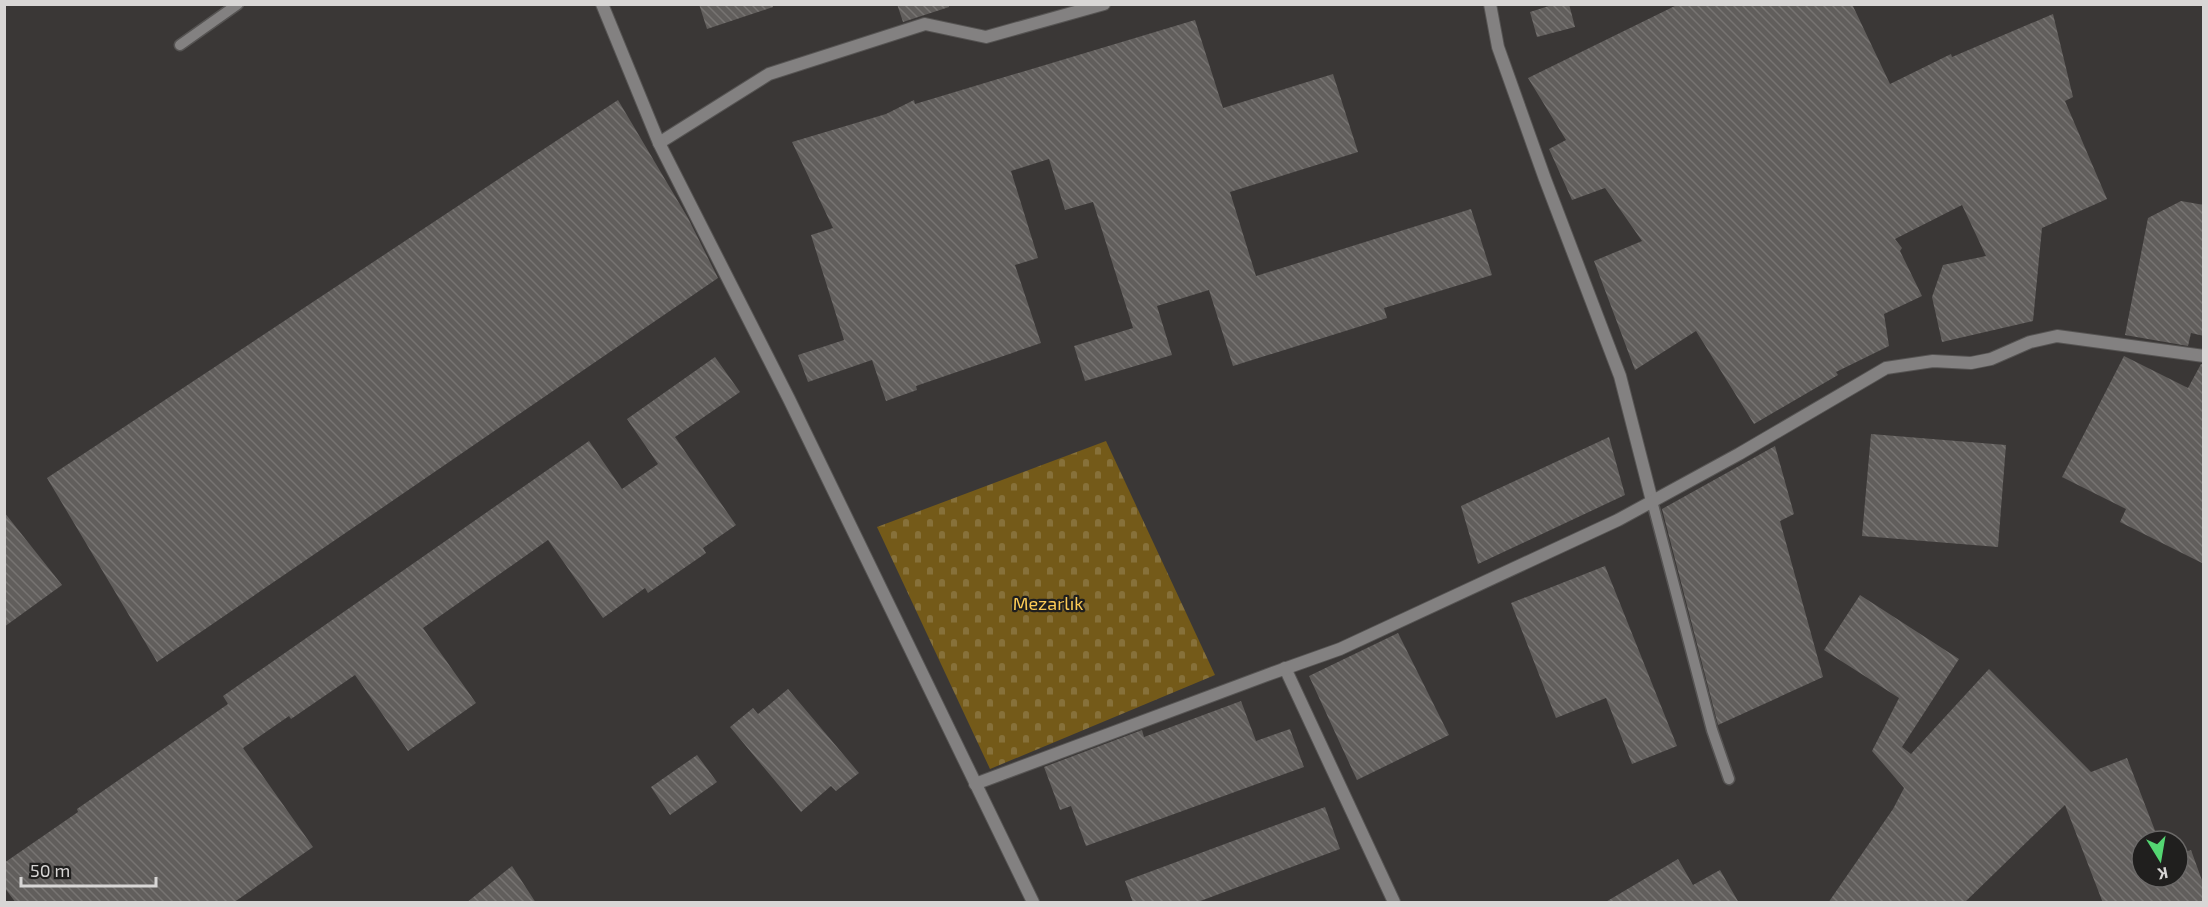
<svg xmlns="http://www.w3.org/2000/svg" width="2208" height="907" viewBox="0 0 2208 907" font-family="'Exo 2',sans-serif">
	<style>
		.cemetery { fill: url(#cemetery-stones) }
		.building { fill: url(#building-back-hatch) }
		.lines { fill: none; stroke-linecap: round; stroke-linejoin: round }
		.service-casing { stroke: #565453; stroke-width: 13 }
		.minor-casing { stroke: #565453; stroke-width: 14 }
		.tertiary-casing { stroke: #565453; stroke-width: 14 }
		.service { stroke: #838181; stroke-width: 10 }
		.minor { stroke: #838181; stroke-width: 12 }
		.tertiary { stroke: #838181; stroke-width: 12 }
		.labels { text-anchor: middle; stroke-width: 4.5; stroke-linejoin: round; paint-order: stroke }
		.park-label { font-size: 18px; fill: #fccb56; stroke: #201f1e }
	</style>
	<defs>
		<pattern id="cemetery-stones" width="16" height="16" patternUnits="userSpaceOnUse" patternTransform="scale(1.5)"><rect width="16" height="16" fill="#745a19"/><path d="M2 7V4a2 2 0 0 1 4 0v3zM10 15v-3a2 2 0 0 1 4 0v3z" fill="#87713a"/></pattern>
		<pattern id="building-back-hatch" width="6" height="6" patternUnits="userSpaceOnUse" patternTransform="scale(1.5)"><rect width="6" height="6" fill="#615e5c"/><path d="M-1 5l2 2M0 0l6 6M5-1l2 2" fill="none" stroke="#777472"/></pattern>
	</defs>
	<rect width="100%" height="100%" fill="#3a3736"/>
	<polygon class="cemetery" points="1106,441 1215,675 990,769 877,527"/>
	<g class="building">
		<polygon points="699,4 773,4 773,7 707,29"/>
		<polygon points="897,4 949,4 949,7 903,22"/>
		<polygon points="1555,4 1569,4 1575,27 1537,37 1530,12"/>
		<polygon points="1679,4 1852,4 1890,84 1951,54 1952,57 2053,14 2073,97 2065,101 2107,199 2042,228 2033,321 1942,342 1932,297 1943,265 1986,256 1962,205 1895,239 1902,248 1900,251 1922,296 1884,314 1889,346 1836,372 1838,375 1754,424 1696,331 1635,370 1594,261 1642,241 1605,188 1572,200 1549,149 1566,140 1528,78"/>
		<polygon points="1195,20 1223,108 1333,74 1358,152 1230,192 1256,276 1471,209 1492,275 1384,308 1387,318 1233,366 1209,290 1157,306 1172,355 1085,381 1074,346 1133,328 1093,202 1065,210 1049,159 1011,171 1038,258 1015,265 1041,343 916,386 917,390 886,401 872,360 808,382 798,355 844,340 811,235 833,228 792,142 886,114 914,100 915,104"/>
		<polygon points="618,100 688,218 718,278 157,662 47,478"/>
		<polygon points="2181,201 2204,205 2204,336 2191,333 2188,346 2125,335 2148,218"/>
		<polygon points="2124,356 2188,388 2201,364 2204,364 2204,564 2120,522 2126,509 2062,477"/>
		<polygon points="715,357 740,392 675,437 736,525 703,548 706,553 648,593 645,588 603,618 548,540 423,628 476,703 408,751 355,675 291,719 289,716 243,748 313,847 233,903 16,903 4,887 4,863 78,812 77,809 228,704 223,696 589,441 622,489 658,464 627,419"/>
		<polygon points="1871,434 2006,445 1998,547 1862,536"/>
		<polygon points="1609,437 1625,495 1478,564 1461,506"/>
		<polygon points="1775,446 1794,514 1780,521 1823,677 1718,725 1662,509"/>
		<polygon points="4,512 62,585 4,627"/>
		<polygon points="1605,566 1677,746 1632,764 1606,698 1556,718 1511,603"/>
		<polygon points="1860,595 1959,659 1902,747 1911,754 1989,669 2091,772 2127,758 2159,841 2142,841 2142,877 2178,877 2178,854 2191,850 2204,886 2204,903 2103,903 2065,805 1964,903 1828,903 1893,809 1904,788 1872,751 1899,698 1824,650"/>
		<polygon points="1398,633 1449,735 1357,780 1309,676"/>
		<polygon points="788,689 859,773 836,791 831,786 801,812 730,727 753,708 758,714"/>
		<polygon points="1241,701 1256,741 1290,729 1304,767 1086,846 1071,806 1060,810 1044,767 1142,730 1144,737"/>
		<polygon points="697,755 717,782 670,815 651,787"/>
		<polygon points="1325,807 1340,849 1195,903 1133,903 1125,881"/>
		<polygon points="1678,859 1693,885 1720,870 1739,903 1604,903"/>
		<polygon points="512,866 536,903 466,903"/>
	</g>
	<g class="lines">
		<defs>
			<g id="service">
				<polyline points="180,45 238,4"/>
				<polyline points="1652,501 1712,730 1729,779"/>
			</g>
			<g id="minor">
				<polyline points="1490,4 1498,47 1545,179 1620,376 1652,501"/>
				<polyline points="659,143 769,74 925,24 986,37 1104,4"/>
				<polyline points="1285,668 1394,902"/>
				<polyline points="975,784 1267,675 1340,649 1618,520 1739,454 1886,368 1933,361 1971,363 1991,359 2030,342 2057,336 2204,356"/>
			</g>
			<polyline id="tertiary" points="602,4 659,143 789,399 1033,902"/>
		</defs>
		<use href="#service" class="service-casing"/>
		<use href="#minor" class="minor-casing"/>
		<use href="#tertiary" class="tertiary-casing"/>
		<use href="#service" class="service"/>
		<use href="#minor" class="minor"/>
		<use href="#tertiary" class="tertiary"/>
	</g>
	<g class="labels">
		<g class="park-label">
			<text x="1048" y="610">Mezarlık</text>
		</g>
	</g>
	<rect width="2208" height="907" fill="none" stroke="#d8d6d5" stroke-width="12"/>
	<g transform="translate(2160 859) rotate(169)"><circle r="28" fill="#201f1e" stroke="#6a6867" stroke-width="1.5"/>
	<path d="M0-4.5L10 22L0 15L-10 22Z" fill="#54d672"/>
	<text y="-9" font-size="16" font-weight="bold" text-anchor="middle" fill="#d8d6d5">K</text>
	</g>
	<path d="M21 877v9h135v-9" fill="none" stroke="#d8d6d5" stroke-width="3"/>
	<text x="30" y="877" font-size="18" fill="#d8d6d5" stroke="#201f1e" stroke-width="4.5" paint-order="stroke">50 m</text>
</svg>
